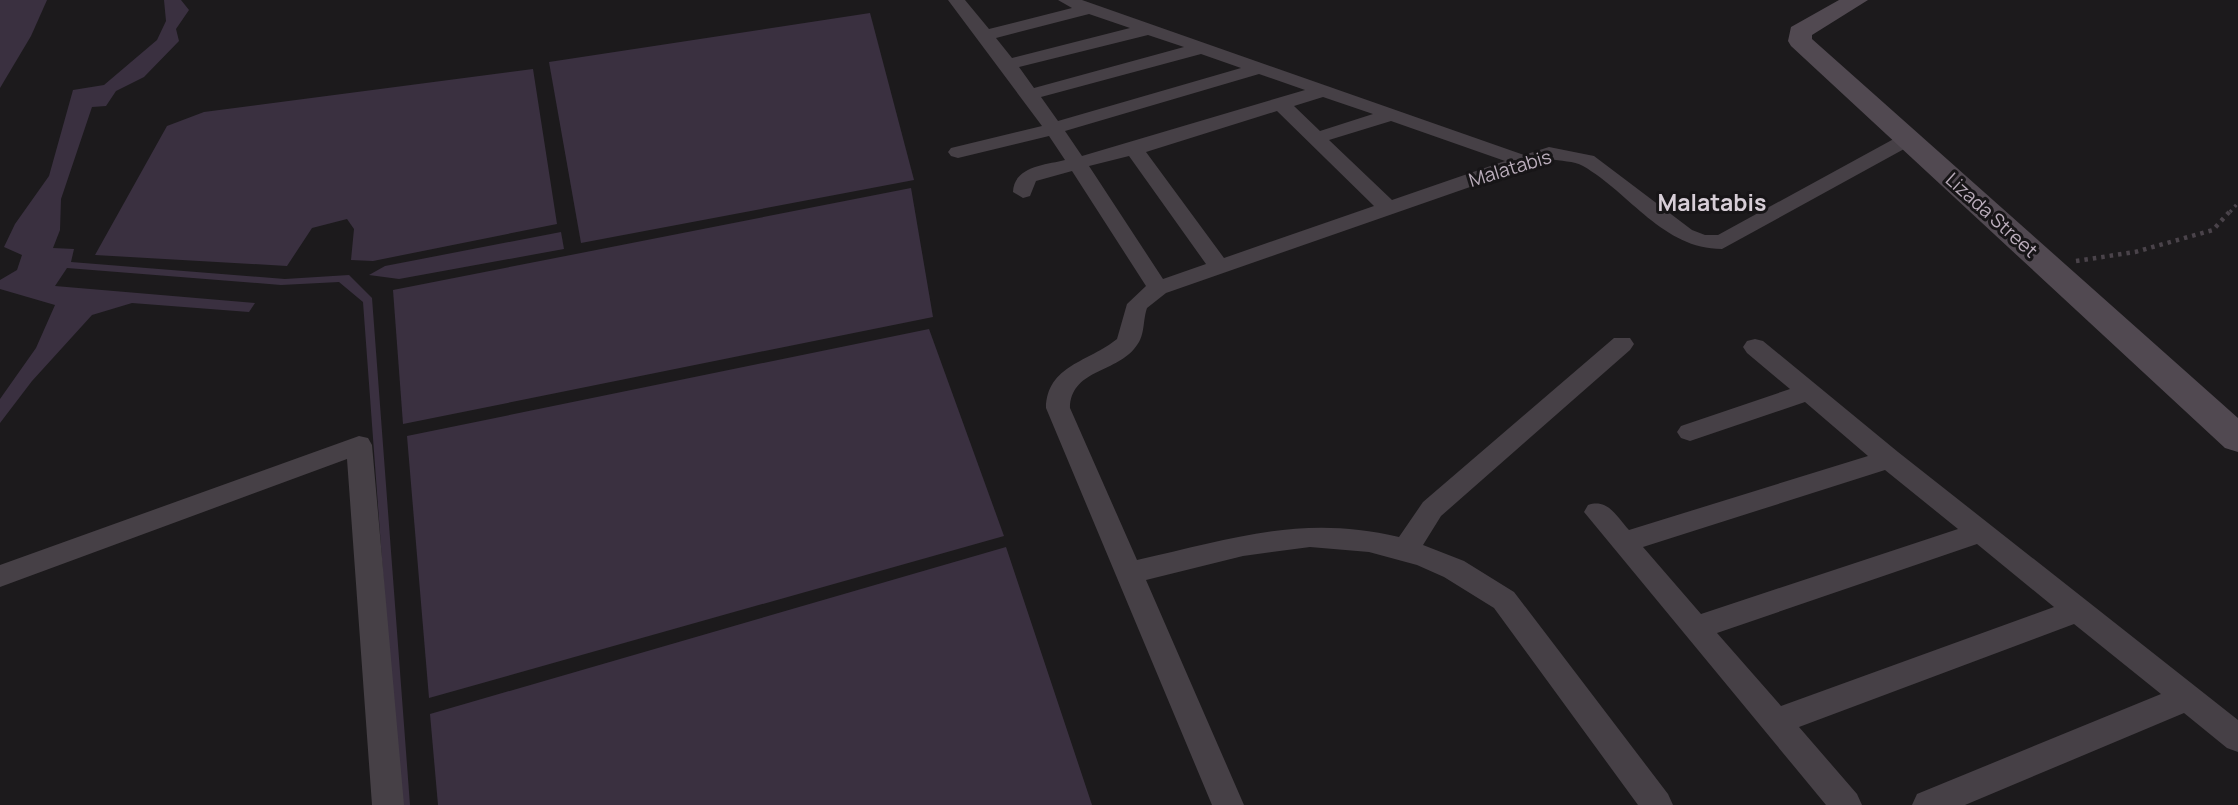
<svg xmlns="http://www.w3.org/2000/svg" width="2238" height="805" viewBox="0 0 2238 805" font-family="Manrope,sans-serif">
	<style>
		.water { fill: #3a3040 }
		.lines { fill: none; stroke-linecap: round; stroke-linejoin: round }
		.path-far1 { stroke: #4a434a; stroke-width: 3.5; stroke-dasharray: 2.5 4.5; stroke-linecap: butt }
		.path { stroke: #4a434a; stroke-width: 4.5; stroke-dasharray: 3.5 5; stroke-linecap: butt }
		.street { fill: #464046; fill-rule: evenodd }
		.secondary { fill: #514951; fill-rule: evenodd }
		.labels { text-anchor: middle; stroke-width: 6; stroke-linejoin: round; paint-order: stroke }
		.street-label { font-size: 19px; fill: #baadbb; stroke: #171517 }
		.quarter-label { font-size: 23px; font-weight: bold; fill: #d7ced7; stroke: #171517 }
	</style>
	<rect width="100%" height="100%" fill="#1c1a1c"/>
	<g class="water">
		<polygon points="0,0 47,0 31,36 0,88"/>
		<polygon points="164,0 181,0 189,10 176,29 179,41 144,77 116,91 106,106 92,107 61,199 60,230 53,248 74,249 71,262 285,279 349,275 372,298 410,805 400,805 363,302 339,282 281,285 67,268 55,286 255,303 249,312 132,303 92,315 32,381 0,423 0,399 36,348 55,305 0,289 0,280 17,270 22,255 4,247 15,224 49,176 73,90 104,85 157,40 166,21"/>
		<polygon points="870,13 914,180 581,243 549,62"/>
		<polygon points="533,69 557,224 373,261 351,260 354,229 347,219 312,228 287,266 95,255 167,126 204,112"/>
		<polygon points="911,188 933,317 403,424 393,290"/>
		<polygon points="561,232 564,249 399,279 369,275 385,266"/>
		<polygon points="929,329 1004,536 429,698 407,436"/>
		<polygon points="1006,547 1092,805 438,805 430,714"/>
	</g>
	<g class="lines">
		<polyline class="path-far1" points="2230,212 2238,203"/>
		<polyline class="path" points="2076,261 2135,252 2213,230 2231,210"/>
		<g class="street">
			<path d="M948,0H965L989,29L1072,8L1058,0H1082L1524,155L1549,147L1594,156L1692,230L1705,235H1718L1901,135H1915L1918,139L1915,143L1722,249C1663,249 1630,193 1583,166C1574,161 1560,161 1550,159L1166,293L1147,308C1142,323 1146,336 1134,349C1114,373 1071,370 1070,408L1137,560C1232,539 1301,514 1399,537L1423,502L1614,338H1630L1634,344L1630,350L1441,516L1423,545L1464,561L1514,592L1668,794L1673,805H1638L1494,608L1444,577L1417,565L1369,552L1310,547L1243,556L1146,580L1244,805H1212L1046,408C1047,365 1089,362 1117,339L1127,304L1146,286L1072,171L1036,181L1030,196L1023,198L1013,192C1014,166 1046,165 1065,160L1049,136L958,158L951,156L948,152L951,148L1042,126ZM1089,14L1130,28L1012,58L996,38ZM1148,35L1184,47L1034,88L1019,67ZM1201,54L1241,68L1058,121L1041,97ZM1259,74L1305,90L1082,156L1065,131ZM1323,97L1373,114L1320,131L1294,106ZM1277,111L1374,206L1224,258L1146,152ZM1391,121L1505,161L1392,200L1329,140ZM1129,156L1206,264L1163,279L1089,166Z"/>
			<path d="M1755,339L1763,341L1898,452L2238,720V752L2227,748L2184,713L1965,805H1912L1917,794L2161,694L2074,624L1799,727L1857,794L1862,805H1826L1584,512L1588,505C1608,498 1617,517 1629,530L1868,456L1805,402L1690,441L1681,438L1677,432L1681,426L1790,389L1747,353L1743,347L1747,341ZM1885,470L1958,529L1701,614L1643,547ZM1977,544L2054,607L1781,706L1717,633Z"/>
			<polygon points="359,436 368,438 372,445 404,805 372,805 347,459 0,587 0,565"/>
		</g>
		<polygon class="secondary" points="1839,0 1868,0 1812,35 1812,39 2238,418 2238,452 2225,448 1791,46 1788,41 1791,27"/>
	</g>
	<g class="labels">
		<g class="street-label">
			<text transform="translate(1510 168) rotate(-17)" y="7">Malatabis</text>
			<text transform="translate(1992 215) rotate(42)" y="7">Lizada Street</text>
		</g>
		<g class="quarter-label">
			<text x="1712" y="211">Malatabis</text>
		</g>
	</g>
</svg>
